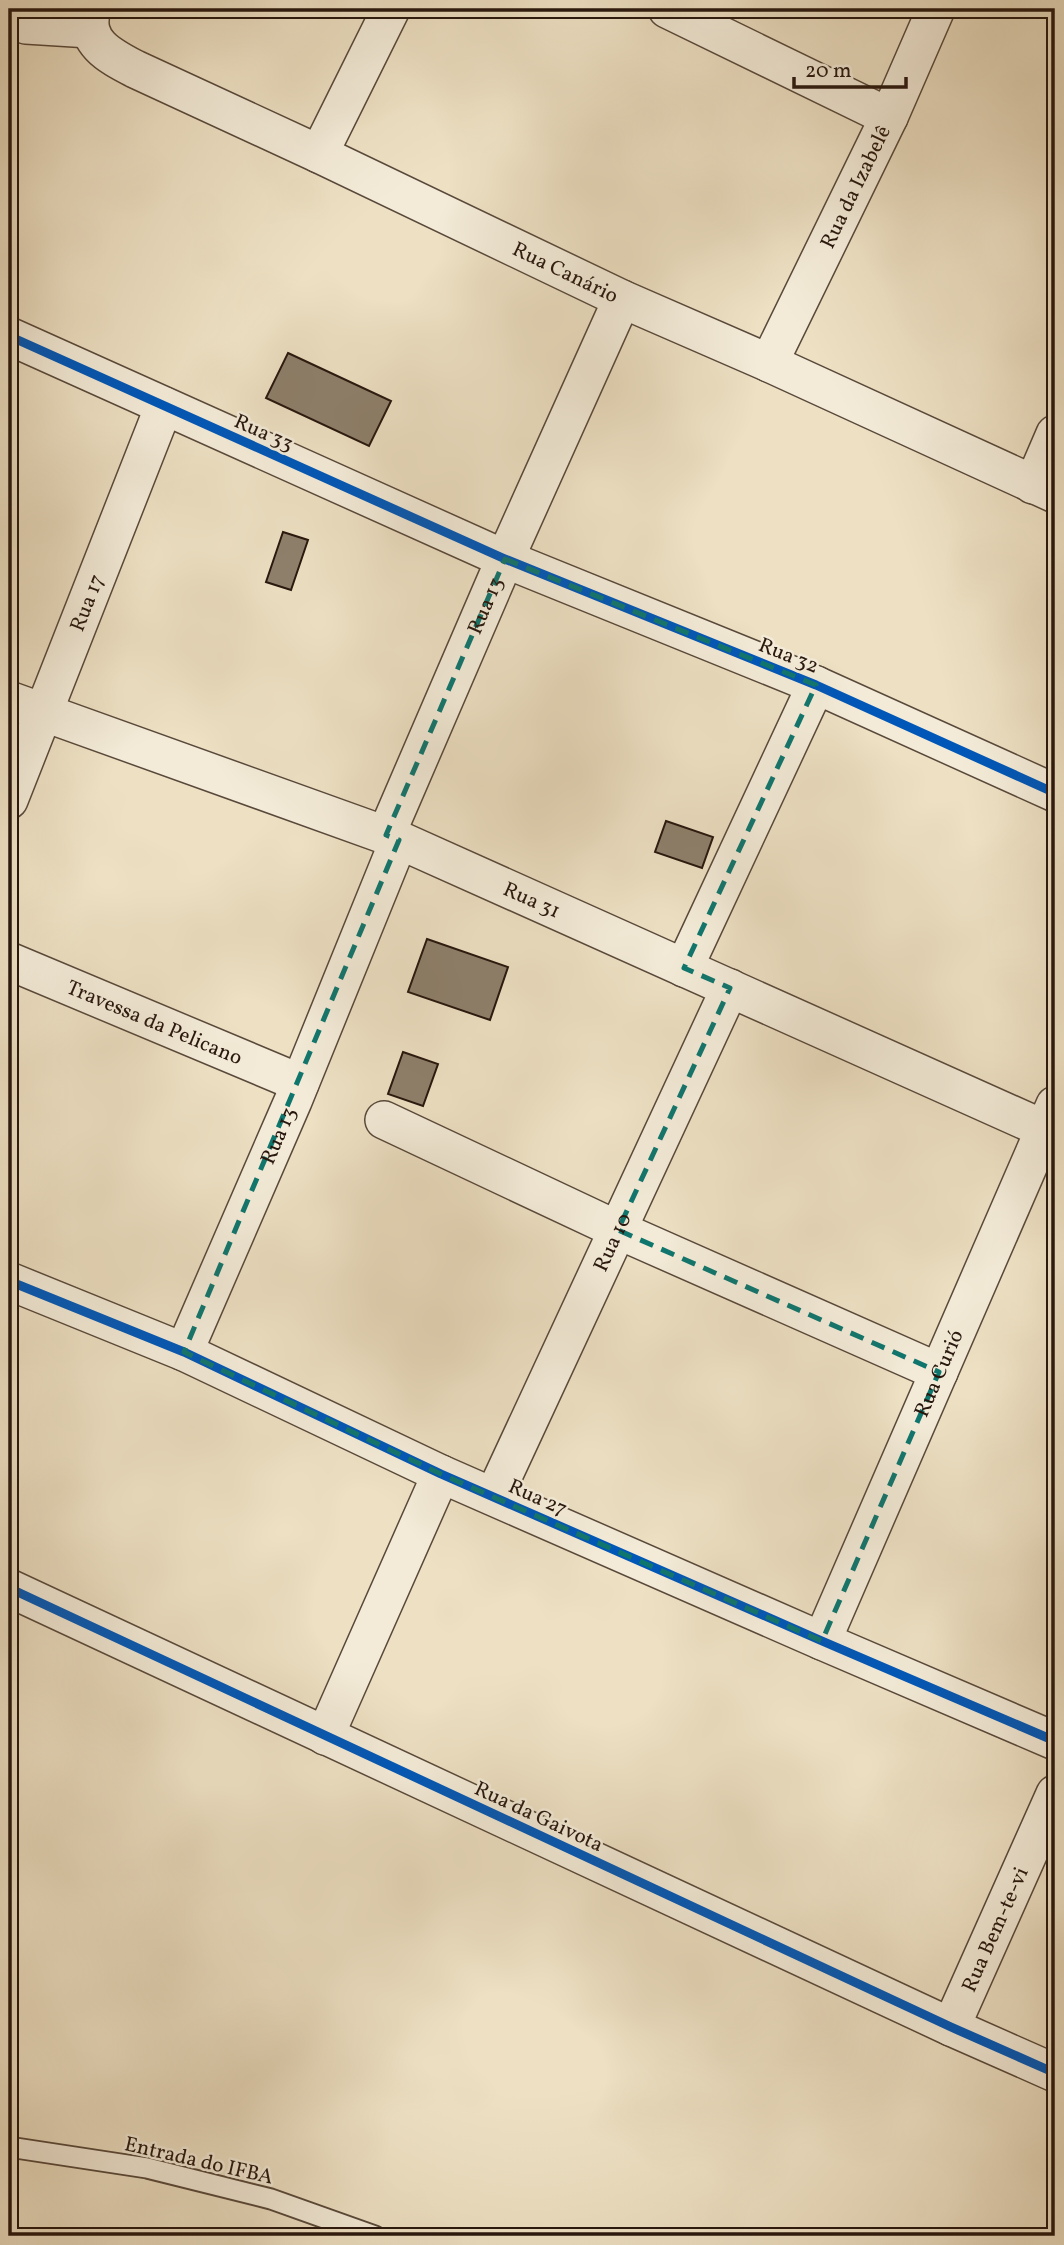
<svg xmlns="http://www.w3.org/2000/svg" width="1064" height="2245" viewBox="0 0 1064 2245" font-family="Vollkorn,serif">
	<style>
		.building { fill: #8e806c; stroke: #28170e; stroke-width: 2 }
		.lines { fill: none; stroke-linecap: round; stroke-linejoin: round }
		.lane-casing { stroke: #59493b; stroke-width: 23 }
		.street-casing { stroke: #59493b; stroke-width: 40 }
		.lane { stroke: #f3ebd8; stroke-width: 19 }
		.street { stroke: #f3ebd8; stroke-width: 37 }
		.cycleway-casing { stroke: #f3ebd8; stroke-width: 13 }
		.cycleway { stroke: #0057b8; stroke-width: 9 }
		.marked { fill: none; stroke: #0f766e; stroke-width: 5; stroke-dasharray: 14 9; stroke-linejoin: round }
		.labels { text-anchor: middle; stroke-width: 5; stroke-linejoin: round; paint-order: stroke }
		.street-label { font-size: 21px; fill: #28170e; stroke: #f3ebd8 }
	</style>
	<rect width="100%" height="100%" fill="#ede0c3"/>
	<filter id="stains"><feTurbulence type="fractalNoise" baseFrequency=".00286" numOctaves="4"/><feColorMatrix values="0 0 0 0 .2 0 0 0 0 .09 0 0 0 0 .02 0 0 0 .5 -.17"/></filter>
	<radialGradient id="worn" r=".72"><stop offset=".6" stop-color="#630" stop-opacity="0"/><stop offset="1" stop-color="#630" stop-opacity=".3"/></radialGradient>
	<g class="building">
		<polygon points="288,353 391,401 369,446 266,398"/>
		<polygon points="283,532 308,540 291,590 266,582"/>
		<polygon points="666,821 713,837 702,868 655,852"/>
		<polygon points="427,939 508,967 490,1020 408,992"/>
		<polygon points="403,1052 438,1064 423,1106 388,1094"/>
	</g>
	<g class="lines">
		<defs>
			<polyline id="lane" points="9,2147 147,2168 271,2199 375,2236"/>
			<g id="street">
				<path id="s1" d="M92,9C82,42 110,56 135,69L319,154L622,299L769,363L1055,494"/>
				<polyline points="667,9 889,117"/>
				<polyline points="9,19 26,25 90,29"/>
				<polyline points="319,154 391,9"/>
				<polyline points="9,336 505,559 816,685 1055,793"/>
				<path id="s2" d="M769,363L889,117L936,9"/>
				<polyline points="1033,485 1055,434"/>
				<path id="s3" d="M9,700L399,840L1055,1134"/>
				<path id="s4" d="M9,800L164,406"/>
				<path id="s5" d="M386,835L505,559L622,299"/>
				<path id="s6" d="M9,961L300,1083"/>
				<polyline points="684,968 816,685"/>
				<polyline points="384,1120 618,1230 939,1372"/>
				<polyline points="9,1281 184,1352 441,1474 822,1641 1055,1741"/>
				<path id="s7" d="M184,1352L293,1101L399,840"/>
				<path id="s8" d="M494,1496L730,988"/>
				<polyline points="9,1588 951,2027 1055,2073"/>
				<path id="s9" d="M822,1641L1055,1105"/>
				<polyline points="325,1736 441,1474"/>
				<path id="s10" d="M951,2027L1055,1794"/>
			</g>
		</defs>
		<use href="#lane" class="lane-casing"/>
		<use href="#street" class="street-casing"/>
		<use href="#lane" class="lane"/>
		<use href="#street" class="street"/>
		<defs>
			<g id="cycleway">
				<polyline points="9,336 505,559 816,685 1055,793"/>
				<polyline points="9,1281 184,1352 441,1474 822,1641 1055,1741"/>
				<polyline points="9,1588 951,2027 1055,2073"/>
			</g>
		</defs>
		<use href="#cycleway" class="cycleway-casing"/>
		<use href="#cycleway" class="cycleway"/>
	</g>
	<path class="marked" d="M505,559L816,685L684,968L730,988L618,1230L939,1372L822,1641L441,1474L184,1352L399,840L386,835Z"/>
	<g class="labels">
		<g class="street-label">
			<text dy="7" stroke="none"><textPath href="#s2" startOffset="196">Rua da Izabelê</textPath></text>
			<text dy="7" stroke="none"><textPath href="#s1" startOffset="558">Rua Canário</textPath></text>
			<text transform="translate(264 432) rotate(24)" y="7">Rua 33</text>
			<text dy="7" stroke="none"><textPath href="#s4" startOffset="212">Rua 17</textPath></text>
			<text dy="7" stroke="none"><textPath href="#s5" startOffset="250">Rua 13</textPath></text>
			<text transform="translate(789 655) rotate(22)" y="7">Rua 32</text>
			<text dy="7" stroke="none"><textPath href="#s3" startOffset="560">Rua 31</textPath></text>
			<text dy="7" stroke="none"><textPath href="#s6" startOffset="158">Travessa da Pelicano</textPath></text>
			<text dy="7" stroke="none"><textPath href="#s7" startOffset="236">Rua 13</textPath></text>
			<text dy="7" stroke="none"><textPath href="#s8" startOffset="280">Rua 10</textPath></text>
			<text dy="7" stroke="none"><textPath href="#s9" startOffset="292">Rua Curió</textPath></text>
			<text transform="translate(538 1497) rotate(24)" y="7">Rua 27</text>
			<text transform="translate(539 1816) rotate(25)" y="7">Rua da Gaivota</text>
			<text dy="7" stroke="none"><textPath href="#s10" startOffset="107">Rua Bem-te-vi</textPath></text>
			<text transform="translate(199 2160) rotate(13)" y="7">Entrada do IFBA</text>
		</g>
	</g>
	<rect width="1064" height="2245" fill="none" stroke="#ede0c3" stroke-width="35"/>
	<rect x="10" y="10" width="1043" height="2224" fill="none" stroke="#28170e" stroke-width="3.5"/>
	<rect x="18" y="18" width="1029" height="2210" fill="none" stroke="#28170e" stroke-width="2"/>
	<path d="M794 77v10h112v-10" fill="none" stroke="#28170e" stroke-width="3.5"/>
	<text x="805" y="77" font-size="21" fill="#28170e" stroke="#f3ebd8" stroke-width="5" paint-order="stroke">20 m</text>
	<rect width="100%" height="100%" filter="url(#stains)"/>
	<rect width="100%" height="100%" fill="url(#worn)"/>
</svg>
